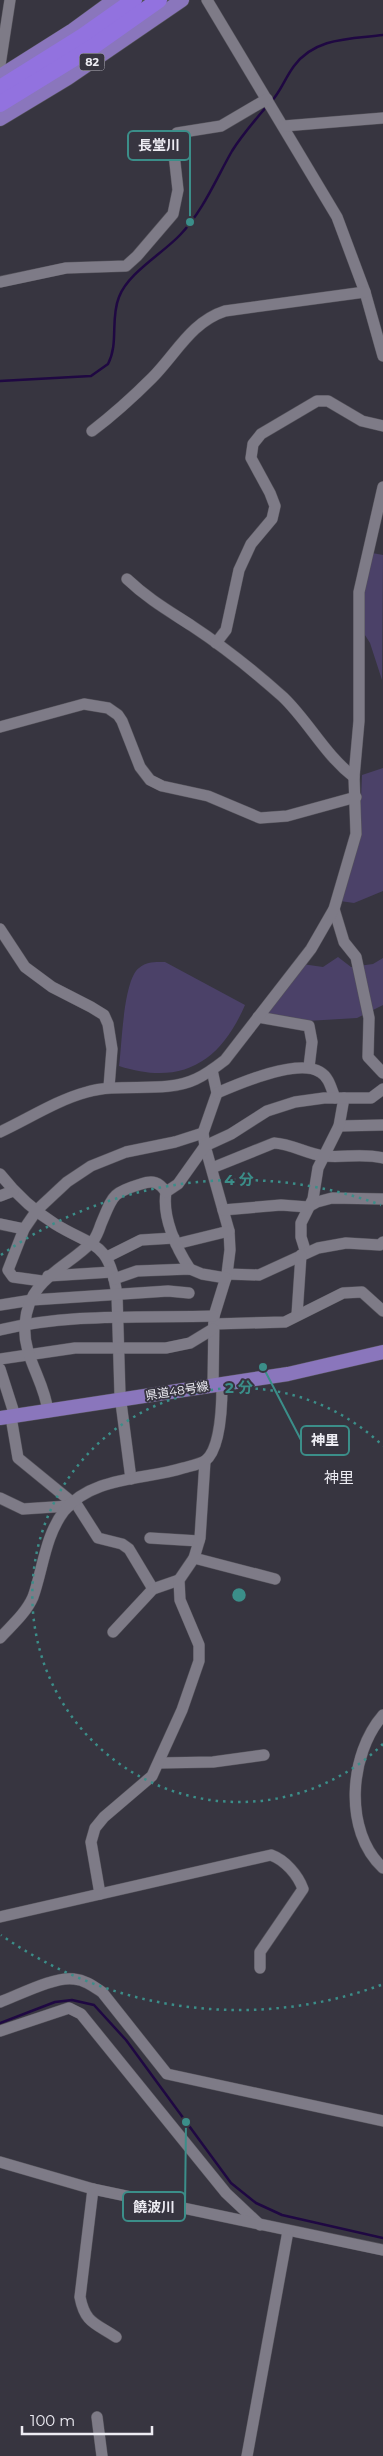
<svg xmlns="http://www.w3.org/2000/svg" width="383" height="2456" viewBox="0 0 383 2456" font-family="Montserrat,'Noto Sans JP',sans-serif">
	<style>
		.green { fill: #4b4168 }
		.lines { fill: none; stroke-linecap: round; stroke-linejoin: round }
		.stream { stroke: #1f0842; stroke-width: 2.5 }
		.minor-casing { stroke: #55535b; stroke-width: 12 }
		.major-casing { stroke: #55535b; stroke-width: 15 }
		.highway-casing { stroke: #55535b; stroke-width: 18 }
		.minor { stroke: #7e7b87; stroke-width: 11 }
		.major { stroke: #8a76bc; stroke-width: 14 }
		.highway { stroke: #9272df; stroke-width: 16 }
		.ring { fill: none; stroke: #3b8e89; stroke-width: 2.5; stroke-dasharray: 2.5 5 }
		.labels { text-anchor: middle; stroke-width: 4; stroke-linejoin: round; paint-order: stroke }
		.shield { fill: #373540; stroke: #b6b5bd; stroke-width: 1 }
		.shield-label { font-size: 11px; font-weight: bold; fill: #edecf3 }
		.street-label { font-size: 12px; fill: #edecf3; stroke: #373540 }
		.quarter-label { font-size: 15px; fill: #edecf3; stroke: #373540 }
		.centre { fill: #3b8e89; stroke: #373540; stroke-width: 2.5 }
		.ring-label { font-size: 15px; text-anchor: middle; font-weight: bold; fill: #3b8e89; stroke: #373540; stroke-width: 4; stroke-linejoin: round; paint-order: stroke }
		.leader { fill: none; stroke: #3b8e89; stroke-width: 2 }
		.callout-dot { fill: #3b8e89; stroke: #373540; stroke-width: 2 }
		.callout { fill: #373540; stroke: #3b8e89; stroke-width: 2 }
		.callout-label { font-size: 14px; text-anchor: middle; font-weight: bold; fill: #edecf3 }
	</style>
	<rect width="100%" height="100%" fill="#373540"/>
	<g class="green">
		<polygon points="367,552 383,555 382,680 370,643 358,624"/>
		<polygon points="383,768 383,891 354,903 340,901 360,822 362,775"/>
		<polygon points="338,957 351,967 373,964 383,958 383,1005 357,1018 290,1022 266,1016 302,964 323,967"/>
		<path d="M165,962L245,1005C220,1063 181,1086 119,1066C122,1046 123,980 139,968C147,961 156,962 165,962Z"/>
	</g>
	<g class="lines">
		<g class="stream">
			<path d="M271,102C281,91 285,78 294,66C315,37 351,39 383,35"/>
			<path d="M0,381L91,376L108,364C119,343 110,319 119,297C128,273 162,254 180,235C203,211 216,179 232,151C242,135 255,120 267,106"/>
			<polyline points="0,2023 55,2002 72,2000 94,2005 126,2040 231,2183 256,2203 282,2215 383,2238"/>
		</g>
		<defs>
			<g id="minor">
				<polyline points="207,0 337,217 365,292 383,356"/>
				<polyline points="0,65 10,0"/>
				<polyline points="284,126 383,118"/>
				<polyline points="0,282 66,268 126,266 137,256 173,214 178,190 173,145 177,133 221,126 267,99"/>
				<path d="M92,431C113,415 133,397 152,378C176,354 191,322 225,311L365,292"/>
				<path d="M127,579C148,599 169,611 192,626C224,647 255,672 283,697C309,722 325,755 354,777"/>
				<polyline points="216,643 226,630 239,570 251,544 272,519 275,506 270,493 251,458 253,444 261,434 317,401 328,401 362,421 383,426"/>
				<polyline points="0,727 84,704 108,708 118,715 122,721 140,767 150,780 162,786 208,796 260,818 287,816 356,797"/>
				<polyline points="334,909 344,942 356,957 369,1018 368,1057 383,1073"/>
				<polyline points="0,929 25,967 52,987 91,1007 104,1015 108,1024 112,1049 109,1087"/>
				<polyline points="258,1017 309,1026 312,1042 309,1067"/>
				<polyline points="212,1070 217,1093 203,1133 205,1146 229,1231 230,1250 227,1274 214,1316 213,1386"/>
				<path d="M217,1093C240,1083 298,1058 320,1072C329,1077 331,1088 335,1098"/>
				<polyline points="339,1126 383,1125"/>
				<path d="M0,1132C28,1119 57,1100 87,1092C121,1082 165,1094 196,1079C207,1074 216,1067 225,1060L311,949L334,909L356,834L354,777L359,721V592L383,487"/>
				<path d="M212,1168L274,1143C292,1144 307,1154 324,1156C344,1158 363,1153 383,1158"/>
				<path d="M0,1174C15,1193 34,1211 55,1224C94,1248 109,1240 117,1295L120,1395L131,1479"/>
				<polyline points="0,1196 13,1191"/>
				<polyline points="223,1210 281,1205 308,1207 317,1202 332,1198 383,1199"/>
				<polyline points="0,1224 24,1229"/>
				<polyline points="176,1244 229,1231"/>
				<polyline points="306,1253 301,1237 301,1223 313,1199 318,1168 339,1126 344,1098"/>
				<polyline points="107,1257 141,1240 174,1238"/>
				<path d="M190,1269C176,1248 162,1217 166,1192L178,1184L205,1146L231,1134L267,1111L295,1102L324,1098H371L383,1089"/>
				<polyline points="227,1274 259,1275 318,1248 346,1243 380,1245 383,1242"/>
				<polyline points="48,1276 112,1272"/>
				<polyline points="114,1279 137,1271 190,1269 202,1274 226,1278"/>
				<polyline points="42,1281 13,1277 8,1270 24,1229 37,1210 67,1182 91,1166 126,1152 175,1142 203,1133"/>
				<polyline points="0,1305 32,1300 168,1291 189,1293"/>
				<polyline points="297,1315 301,1255"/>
				<polyline points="214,1324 285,1322 343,1293 362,1292 383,1311"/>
				<path d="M0,1330C69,1313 143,1318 214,1316"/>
				<polyline points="0,1359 75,1348 166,1348 190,1343 213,1329"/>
				<polyline points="0,1369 15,1416"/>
				<path d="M48,1412C45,1381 22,1356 25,1324C28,1278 66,1269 93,1241C97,1236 99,1230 101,1224C113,1196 111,1193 141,1184C153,1180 159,1182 166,1192"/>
				<polyline points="11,1417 18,1458 73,1503"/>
				<polyline points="0,1498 23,1509 69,1506"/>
				<polyline points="75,1502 98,1538 122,1544 129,1549 153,1589"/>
				<polyline points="150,1538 199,1541"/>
				<polyline points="194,1558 275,1579"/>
				<polyline points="113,1632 153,1589 179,1580"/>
				<path d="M0,1638C12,1625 26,1613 33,1597C43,1569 45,1536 64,1511C92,1476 145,1480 183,1468C190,1466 200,1464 205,1461C221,1449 222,1403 222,1384"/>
				<path d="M383,1715C349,1754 343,1831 383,1868"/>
				<polyline points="159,1763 213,1762 264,1755"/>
				<polyline points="100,1894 91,1842 95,1828 104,1817 152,1776 182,1710 199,1661 199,1645 180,1600 179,1580 194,1558 200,1538 205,1461"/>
				<path d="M0,1917L271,1855C285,1860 298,1875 303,1889L260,1952V1968"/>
				<path d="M0,2002C19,1995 55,1976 74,1979C85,1980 93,1986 102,1992L167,2074L383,2121"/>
				<polyline points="0,2031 69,2008 81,2014 226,2193 260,2225"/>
				<polyline points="0,2162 93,2189 383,2250"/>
				<path d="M93,2189L80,2297C85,2323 95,2323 116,2337"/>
				<polyline points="97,2417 102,2456"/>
				<polyline points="247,2456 288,2231"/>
			</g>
			<g id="major">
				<polyline points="0,76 73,30 114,0"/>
				<polyline points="0,119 68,78 182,0"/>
				<polyline points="0,1418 288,1374 383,1352"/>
			</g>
			<g id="highway">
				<polyline points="0,88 83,36 134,0"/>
				<polyline points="0,104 91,48 159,0"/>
			</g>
		</defs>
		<use href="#minor" class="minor-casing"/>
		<use href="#major" class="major-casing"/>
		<use href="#highway" class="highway-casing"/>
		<use href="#minor" class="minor"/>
		<use href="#major" class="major"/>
		<use href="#highway" class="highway"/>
	</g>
	<g class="ring">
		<path d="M383 1744A207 207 0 1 1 383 1446"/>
		<path d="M381 1985A415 415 0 0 1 1 1935M1 1255A415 415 0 0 1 381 1205"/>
	</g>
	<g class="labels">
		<rect class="shield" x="79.5" y="53.5" width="25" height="17" rx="4"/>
		<g class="shield-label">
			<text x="92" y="66">82</text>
		</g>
		<g class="street-label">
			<text transform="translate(177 1391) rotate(-9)" y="4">県道48号線</text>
		</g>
		<g class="quarter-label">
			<text x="339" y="1483">神里</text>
		</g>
	</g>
	<circle cx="239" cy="1595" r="8" class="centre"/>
	<g class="ring-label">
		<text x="239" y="1185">4 分</text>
		<text x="239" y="1393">2 分</text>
	</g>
	<path class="leader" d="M190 222L190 145M263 1367L301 1440M186 2122L185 2207"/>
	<g class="callout-dot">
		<circle cx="190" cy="222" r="5"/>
		<circle cx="263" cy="1367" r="5"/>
		<circle cx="186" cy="2122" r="5"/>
	</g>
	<g class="callout">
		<rect x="128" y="131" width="62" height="29" rx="5"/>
		<rect x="301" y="1426" width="48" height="29" rx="5"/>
		<rect x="123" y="2192" width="62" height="29" rx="5"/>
	</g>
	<g class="callout-label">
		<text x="159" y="150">長堂川</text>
		<text x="325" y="1445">神里</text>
		<text x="154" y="2212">饒波川</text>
	</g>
	<path d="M22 2426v8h130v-8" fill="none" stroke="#edecf3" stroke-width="2.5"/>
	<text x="30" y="2426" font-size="15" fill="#edecf3" stroke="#373540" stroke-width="4" paint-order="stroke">100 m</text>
</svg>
